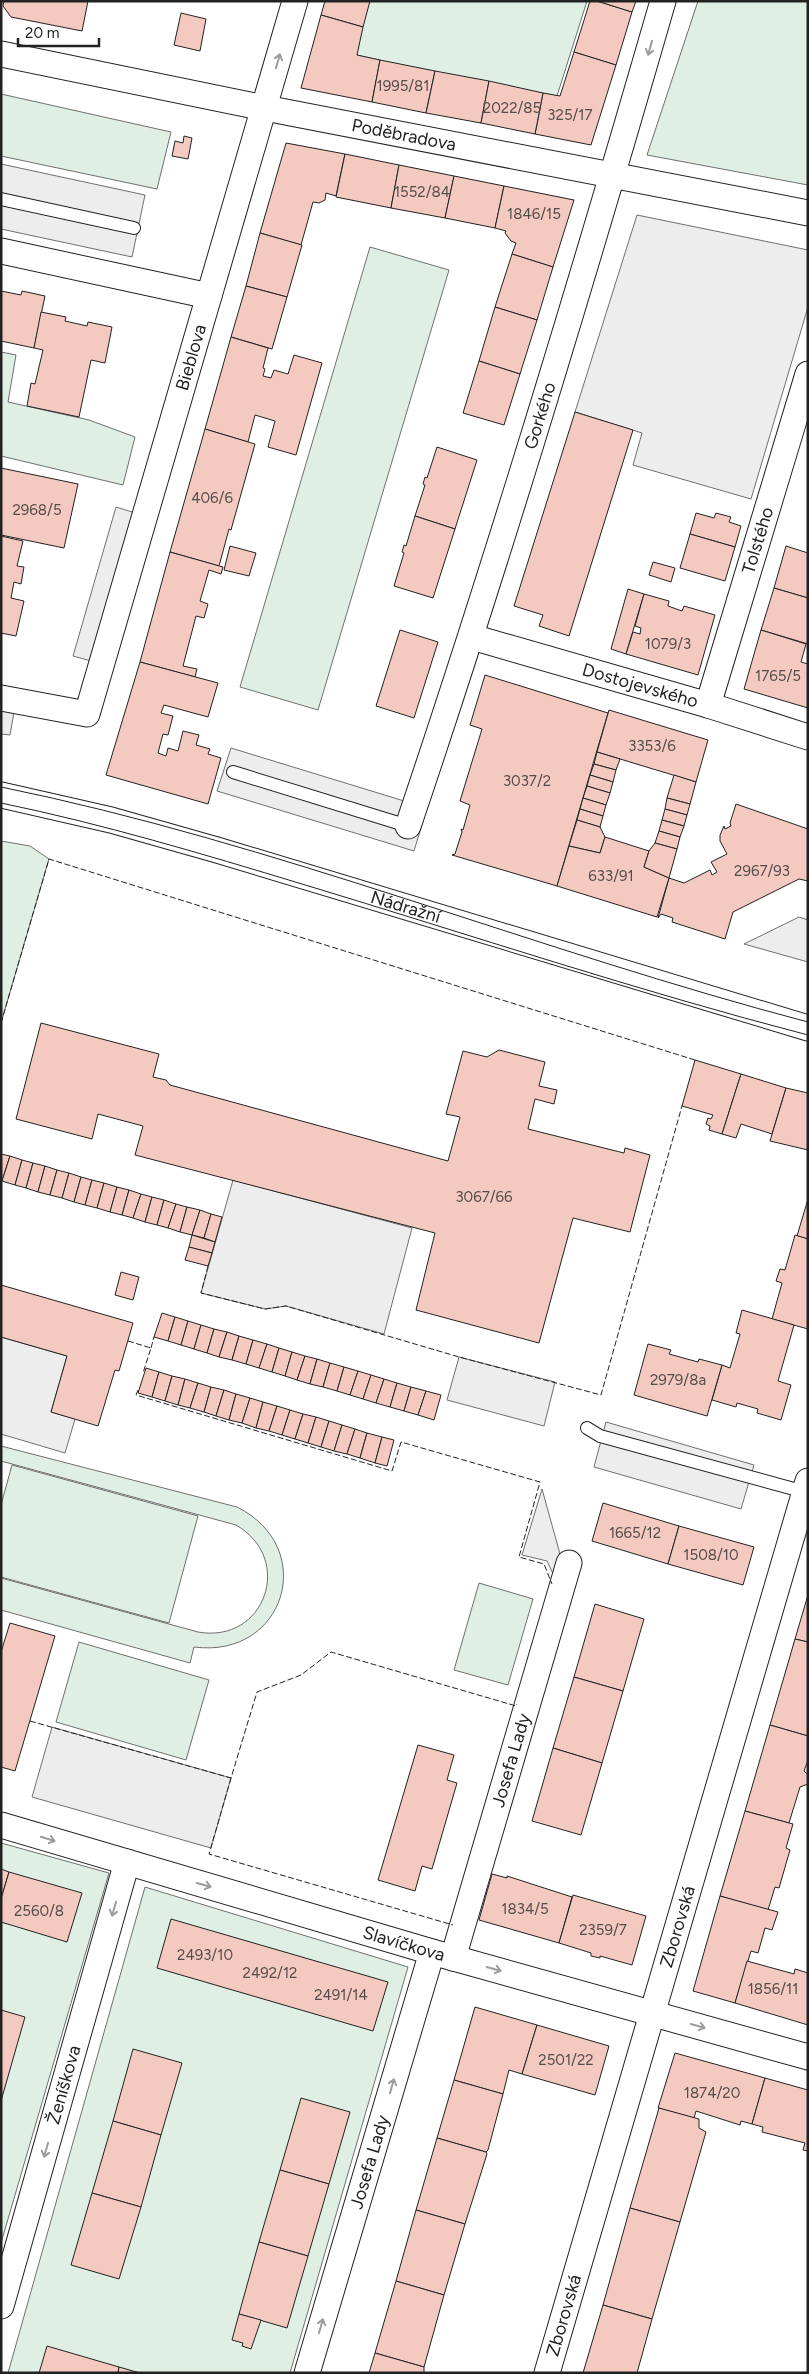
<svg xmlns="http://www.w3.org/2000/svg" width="809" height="2374" viewBox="0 0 809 2374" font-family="Figtree,sans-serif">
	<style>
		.green { fill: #e0efe3; stroke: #6f6f6f }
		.parking { fill: #ededed; stroke: #6f6f6f }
		.building { fill: #f3c9c0; stroke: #222 }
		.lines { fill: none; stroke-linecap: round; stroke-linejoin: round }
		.service-casing { stroke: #222; stroke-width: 14 }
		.minor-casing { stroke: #222; stroke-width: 27 }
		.service { stroke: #fff; stroke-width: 12 }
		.minor { stroke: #fff; stroke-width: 25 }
		.tram { stroke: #222; stroke-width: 1 }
		.fence { stroke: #222; stroke-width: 1; stroke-dasharray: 6 2.5; stroke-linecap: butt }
		.oneway { stroke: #9c9c9c }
		.labels { text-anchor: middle; stroke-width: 4; stroke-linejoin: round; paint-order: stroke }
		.number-label { font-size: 15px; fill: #564c4a }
		.street-label { font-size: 18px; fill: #222; stroke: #fff }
	</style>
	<rect width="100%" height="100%" fill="#fff"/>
	<g class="green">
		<polygon points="368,1 587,1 557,96 430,72 357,55 355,49"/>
		<polygon points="698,1 808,1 808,185 647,155"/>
		<polygon points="1,94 171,132 157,189 1,156"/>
		<polygon points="370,247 449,270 318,710 240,687"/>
		<polygon points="1,352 16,355 8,402 89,420 135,437 123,485 1,456"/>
		<polygon points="1,841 30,846 49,859 1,1023"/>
		<path d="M1,1446L237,1507C319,1548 285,1659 194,1647L190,1663L1,1610V1578L198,1632C265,1644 295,1559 236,1525L1,1461Z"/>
		<polygon points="12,1465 198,1516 169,1623 1,1577 1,1505"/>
		<polygon points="479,1583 533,1599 508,1685 454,1670"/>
		<polygon points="79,1642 209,1680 186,1760 56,1722"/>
		<polygon points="1,1843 109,1873 1,2243"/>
		<polygon points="145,1887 408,1967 290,2373 8,2373"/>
	</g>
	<g class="parking">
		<polygon points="1,164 145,195 132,257 1,229"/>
		<polygon points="637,215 808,250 808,307 751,499 633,465 642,433 575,412"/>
		<polygon points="116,507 145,516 102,664 73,656"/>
		<polygon points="1,698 16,701 10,735 1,734"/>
		<polygon points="231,748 427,808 414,851 217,791"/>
		<polygon points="799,917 808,920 808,962 744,944"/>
		<polygon points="233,1180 412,1228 384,1334 286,1306 265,1309 201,1293"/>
		<polygon points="1,1337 67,1356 51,1412 75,1419 65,1453 1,1434"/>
		<polygon points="459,1357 555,1382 544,1426 447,1400"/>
		<polygon points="606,1422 754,1465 741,1509 594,1467"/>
		<polygon points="542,1489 560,1554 554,1576 547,1561 522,1555"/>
		<polygon points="52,1727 231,1778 211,1848 32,1797"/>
	</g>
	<g class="building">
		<polygon points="4,1 88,1 82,31 11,17 3,6"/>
		<polygon points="325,1 370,1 363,27 321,15"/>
		<polygon points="590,1 597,1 632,12 616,65 574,52"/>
		<polygon points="597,1 636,1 632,12"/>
		<polygon points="181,13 206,19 200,51 174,45"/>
		<polygon points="321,15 363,27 357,55 380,60 372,102 301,88"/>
		<polygon points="574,52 616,65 591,145 535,134 543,93 560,96"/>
		<polygon points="380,60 435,71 426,113 372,102"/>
		<polygon points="435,71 489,81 481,123 426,113"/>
		<polygon points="489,81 543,93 535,134 481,123"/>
		<polygon points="184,136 192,138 188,159 172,156 175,141 183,143"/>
		<polygon points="286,143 345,154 336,196 326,193 325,200 319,203 313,202 301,245 260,233"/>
		<polygon points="345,154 399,165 391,208 336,197"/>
		<polygon points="399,165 454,176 445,218 391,208"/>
		<polygon points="454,176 504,186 495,228 445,218"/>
		<polygon points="504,186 574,200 553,267 512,254 516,243 511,241 505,233 506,231 495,228"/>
		<polygon points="260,233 302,245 287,297 246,286"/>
		<polygon points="512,254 553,267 537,320 495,307"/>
		<polygon points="246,286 287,297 272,349 231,337"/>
		<polygon points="1,291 21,295 22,291 45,296 34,348 1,341"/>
		<polygon points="495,307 537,320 520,374 479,361"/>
		<polygon points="41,312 66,317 65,321 87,326 88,322 112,327 105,363 91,360 79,417 27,406 31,383 35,384 43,350 34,348"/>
		<polygon points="231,337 268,348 263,368 265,369 263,376 271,378 274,370 288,374 294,355 322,363 296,455 268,447 275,421 255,415 248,442 205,429"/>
		<polygon points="479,361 520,374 504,425 463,413"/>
		<polygon points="575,412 633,430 569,636 539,626 543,615 514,606"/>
		<polygon points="205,429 255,444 231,530 229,529 219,566 170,552"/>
		<polygon points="437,447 477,460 455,529 415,516 425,485 423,484 425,477 427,478"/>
		<polygon points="1,468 78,484 64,548 1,535"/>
		<polygon points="696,513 714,518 716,513 731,517 729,522 741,526 735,547 690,534"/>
		<polygon points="415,516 455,529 433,598 394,586 404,553 402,552 404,545 406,546"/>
		<polygon points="690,534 735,547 725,581 680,568"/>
		<polygon points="1,536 23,541 17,566 24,567 21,584 14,582 11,598 24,601 16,636 1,633"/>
		<polygon points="230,546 256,553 249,576 224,570"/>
		<polygon points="786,546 808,553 808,598 774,588"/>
		<polygon points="170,552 223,567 221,574 209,570 200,601 208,604 204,618 196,616 183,666 197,669 195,677 140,662"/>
		<polygon points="653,562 675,568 671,582 649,575"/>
		<polygon points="774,588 808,598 808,644 761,630"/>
		<polygon points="628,589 644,594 626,654 611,649"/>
		<polygon points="644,594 669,601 668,606 682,611 684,606 715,615 698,675 626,654 633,632 640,634 641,628 635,626"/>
		<polygon points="400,630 438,642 414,718 376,706"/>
		<polygon points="761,630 806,644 801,662 808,664 808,708 744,689"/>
		<polygon points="140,662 218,683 208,717 164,705 161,713 173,716 168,735 163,734 158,753 166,756 168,748 178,751 183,731 199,735 196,745 210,749 208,754 221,758 208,804 106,775"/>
		<polygon points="485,675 608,713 557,886 452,855 455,854 462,832 461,829 463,830 470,805 460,801 482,729 470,725"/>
		<polygon points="609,710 708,740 696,782 597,752"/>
		<polygon points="597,752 620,759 616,770 594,764"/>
		<polygon points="594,764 616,770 613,782 590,775"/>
		<polygon points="590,775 613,782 610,793 587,786"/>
		<polygon points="674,775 696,782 690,804 667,798"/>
		<polygon points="587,786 610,793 606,805 583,798"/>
		<polygon points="583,798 606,805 603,816 580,809"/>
		<polygon points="667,798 690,804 687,815 665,809"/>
		<polygon points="736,804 808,829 808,881 799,879 733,912 725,939 672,922 673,918 661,914 658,918 669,878 684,883 710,870 712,875 717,872 711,862 727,854 720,841 720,835 724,826 725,829 731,826 730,823"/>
		<polygon points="580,809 603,816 600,827 577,820"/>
		<polygon points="665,809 687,815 684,826 662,820"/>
		<polygon points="577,820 600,827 605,837 600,853 569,846"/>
		<polygon points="662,820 684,826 680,837 659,831"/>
		<polygon points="659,831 680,837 677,849 655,843"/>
		<polygon points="605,837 649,851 644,867 669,878 657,917 557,886 569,846 600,853"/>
		<polygon points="655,843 677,849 669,878 644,867 649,851"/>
		<polygon points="41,1023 159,1054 153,1077 166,1080 170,1085 448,1161 460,1117 446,1114 463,1051 487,1057 499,1050 545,1062 539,1086 557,1090 554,1104 535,1099 528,1129 624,1153 625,1148 650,1155 630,1232 573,1218 539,1343 416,1310 435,1233 135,1155 143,1126 98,1114 92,1139 16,1119"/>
		<polygon points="695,1060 741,1074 722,1134 709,1130 710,1126 706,1124 708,1118 711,1119 713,1115 682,1106"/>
		<polygon points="741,1074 786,1088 772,1134 741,1124 736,1138 722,1134"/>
		<polygon points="786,1088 808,1093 808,1150 770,1141"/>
		<polygon points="1,1154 10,1156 2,1181 1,1181"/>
		<polygon points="10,1156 22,1160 15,1185 2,1181"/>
		<polygon points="22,1160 33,1163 26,1188 15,1185"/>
		<polygon points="33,1163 45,1166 38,1192 26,1188"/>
		<polygon points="45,1166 57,1170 50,1195 38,1192"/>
		<polygon points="57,1170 69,1173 62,1198 50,1195"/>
		<polygon points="69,1173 81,1177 74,1202 62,1198"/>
		<polygon points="81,1177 92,1180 85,1205 74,1202"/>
		<polygon points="92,1180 104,1183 97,1208 85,1205"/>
		<polygon points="104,1183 117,1187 110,1212 97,1208"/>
		<polygon points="117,1187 129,1190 122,1215 110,1212"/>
		<polygon points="129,1190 141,1194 133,1218 122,1215"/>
		<polygon points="141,1194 152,1197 145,1222 133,1218"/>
		<polygon points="152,1197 164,1200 157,1225 145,1222"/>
		<polygon points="808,1199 808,1239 797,1236"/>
		<polygon points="164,1200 176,1204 168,1228 157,1225"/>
		<polygon points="176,1204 187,1207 180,1232 168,1228"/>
		<polygon points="187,1207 200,1210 192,1235 180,1232"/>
		<polygon points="200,1210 211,1214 204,1238 192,1235"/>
		<polygon points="211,1214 222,1217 215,1242 204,1238"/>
		<polygon points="192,1235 215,1242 212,1253 189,1247"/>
		<polygon points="795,1235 808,1239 808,1329 772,1319 782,1283 776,1281 780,1269 785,1270"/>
		<polygon points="189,1247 212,1253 208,1266 185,1260"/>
		<polygon points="121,1272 139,1277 133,1300 115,1295"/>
		<polygon points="1,1285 133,1323 119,1371 115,1370 98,1426 51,1412 67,1356 1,1337"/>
		<polygon points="742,1310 794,1325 778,1381 791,1385 781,1420 757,1413 758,1409 737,1403 736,1407 712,1400 722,1365 730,1368 740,1334 736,1333"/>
		<polygon points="162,1313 175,1317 168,1341 154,1337"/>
		<polygon points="175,1317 188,1321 181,1345 168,1341"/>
		<polygon points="188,1321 201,1325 194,1349 181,1345"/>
		<polygon points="201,1325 214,1329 207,1353 194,1349"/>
		<polygon points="214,1329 227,1332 219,1357 207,1353"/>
		<polygon points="227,1332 239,1336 232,1360 219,1357"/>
		<polygon points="239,1336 253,1340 246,1364 232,1360"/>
		<polygon points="253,1340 267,1344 259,1368 246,1364"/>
		<polygon points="267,1344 279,1348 272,1372 259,1368"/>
		<polygon points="648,1344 671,1350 669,1354 698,1362 699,1359 722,1365 707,1416 634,1395"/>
		<polygon points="279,1348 292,1352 285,1376 272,1372"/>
		<polygon points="292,1352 305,1356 297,1380 285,1376"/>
		<polygon points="305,1356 317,1359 310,1384 297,1380"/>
		<polygon points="317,1359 330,1363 323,1387 310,1384"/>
		<polygon points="330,1363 344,1367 337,1391 323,1387"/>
		<polygon points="344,1367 358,1371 350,1395 337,1391"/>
		<polygon points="146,1368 159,1372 152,1397 138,1393"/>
		<polygon points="358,1371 371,1375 363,1399 350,1395"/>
		<polygon points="159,1372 172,1376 165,1401 152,1397"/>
		<polygon points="371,1375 384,1379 376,1403 363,1399"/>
		<polygon points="172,1376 185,1379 178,1405 165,1401"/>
		<polygon points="185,1379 198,1383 190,1408 178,1405"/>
		<polygon points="384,1379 397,1383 390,1407 376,1403"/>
		<polygon points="198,1383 211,1387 204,1412 190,1408"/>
		<polygon points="397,1383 411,1387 404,1411 390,1407"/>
		<polygon points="211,1387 224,1390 216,1416 204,1412"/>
		<polygon points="411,1387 426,1391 418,1415 404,1411"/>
		<polygon points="224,1390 236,1394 229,1420 216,1416"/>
		<polygon points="426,1391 441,1395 434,1420 418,1415"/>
		<polygon points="236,1394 250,1398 242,1423 229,1420"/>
		<polygon points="250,1398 263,1402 256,1428 242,1423"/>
		<polygon points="263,1402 277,1406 269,1431 256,1428"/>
		<polygon points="277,1406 290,1410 282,1435 269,1431"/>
		<polygon points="290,1410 303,1414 295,1439 282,1435"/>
		<polygon points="303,1414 316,1417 308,1443 295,1439"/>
		<polygon points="316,1417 329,1421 321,1447 308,1443"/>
		<polygon points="329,1421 342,1425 334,1451 321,1447"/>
		<polygon points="342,1425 355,1429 347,1454 334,1451"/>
		<polygon points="355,1429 367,1433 360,1458 347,1454"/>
		<polygon points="367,1433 382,1437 375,1463 360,1458"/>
		<polygon points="382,1437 394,1440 387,1466 375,1463"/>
		<polygon points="603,1503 679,1526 668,1564 592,1541"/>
		<polygon points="679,1526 754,1547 743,1585 668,1564"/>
		<polygon points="808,1595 808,1642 795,1639"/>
		<polygon points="595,1604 644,1619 623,1691 574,1677"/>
		<polygon points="10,1623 55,1636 15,1771 1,1767 1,1652"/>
		<polygon points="795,1639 808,1642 808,1736 770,1725"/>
		<polygon points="574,1677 623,1691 602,1763 553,1748"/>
		<polygon points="770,1725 808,1736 808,1760 804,1771 808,1775 808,1784 800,1787 789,1823 745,1811"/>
		<polygon points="418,1745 454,1755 447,1780 457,1783 432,1869 422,1866 415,1891 378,1880"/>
		<polygon points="553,1748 602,1763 581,1835 532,1821"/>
		<polygon points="745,1811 793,1824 786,1848 790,1850 779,1888 775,1887 768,1910 720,1896"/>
		<polygon points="1,1869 9,1872 1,1899"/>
		<polygon points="9,1872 82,1893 67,1942 1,1922 1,1899"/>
		<polygon points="492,1874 507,1878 507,1876 572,1897 559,1943 479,1920"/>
		<polygon points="573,1895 646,1916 632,1965 600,1956 600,1958 591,1956 591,1953 559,1943"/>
		<polygon points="720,1896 778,1912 772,1930 765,1928 758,1953 751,1951 735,2003 693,1991"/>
		<polygon points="171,1919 388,1982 373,2031 157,1968"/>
		<polygon points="747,1961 794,1974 795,1969 808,1973 808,2025 735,2003"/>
		<polygon points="475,2007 537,2025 522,2074 509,2070 503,2094 454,2080"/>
		<polygon points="1,2010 25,2017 1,2101"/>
		<polygon points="537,2025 609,2046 595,2095 522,2074"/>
		<polygon points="133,2049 182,2063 161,2135 113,2121"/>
		<polygon points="675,2053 765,2078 752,2124 741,2121 740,2125 696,2111 694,2118 658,2108"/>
		<polygon points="765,2078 808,2090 808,2151 803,2150 805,2143 762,2132 763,2127 752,2124"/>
		<polygon points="454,2080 503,2094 488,2150 486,2152 437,2138"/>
		<polygon points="301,2098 350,2112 329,2184 280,2170"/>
		<polygon points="659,2108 699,2119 699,2128 706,2132 680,2222 630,2208"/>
		<polygon points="113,2121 161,2135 141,2207 92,2193"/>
		<polygon points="437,2138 486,2152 487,2154 465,2224 416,2210"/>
		<polygon points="280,2170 329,2184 308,2256 259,2242"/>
		<polygon points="92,2193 141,2207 119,2279 71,2265"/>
		<polygon points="630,2208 680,2222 652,2319 603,2305"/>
		<polygon points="416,2210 465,2224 444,2295 396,2281"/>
		<polygon points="259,2242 308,2256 287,2328 239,2314"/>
		<polygon points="396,2281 444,2295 424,2367 375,2353"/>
		<polygon points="603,2305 652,2319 637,2373 583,2373"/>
		<polygon points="239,2314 261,2320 251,2349 242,2346 243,2343 232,2340"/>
		<polygon points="47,2346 119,2367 118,2373 39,2373"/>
		<polygon points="375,2353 424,2367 424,2373 369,2373"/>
		<polygon points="119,2367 140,2373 118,2373"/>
	</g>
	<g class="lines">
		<defs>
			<g id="service">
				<polyline points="1,199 134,228"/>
				<polyline points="233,772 408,826"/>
				<polyline points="587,1428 600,1436 805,1492"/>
			</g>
			<g id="minor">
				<path id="s1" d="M1,54L265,108L808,213"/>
				<polyline points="1,251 209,296"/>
				<path id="s2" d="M472,637L708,705L808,737"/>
				<path id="s3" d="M1,698L87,714L295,1"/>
				<path id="s4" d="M708,705L808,374"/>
				<path id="s5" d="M1,795L111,820L217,850L808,1028"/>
				<path id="s6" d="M408,826C500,554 583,278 663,1"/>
				<path id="s7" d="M1,1825L432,1952L808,2057"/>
				<path id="s8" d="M453,1958L569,1563"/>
				<path id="s9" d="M1,2306L127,1862"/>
				<path id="s10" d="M307,2373L432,1952"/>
				<path id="s11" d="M547,2373L808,1481"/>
			</g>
		</defs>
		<use href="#service" class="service-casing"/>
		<use href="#minor" class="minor-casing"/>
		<use href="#service" class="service"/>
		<use href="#minor" class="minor"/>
		<g class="tram">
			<path d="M1,787C276,843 537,951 808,1022"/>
			<path d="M1,803C103,824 203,854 302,884C471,935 638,991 808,1035"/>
		</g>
		<g class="fence">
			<polyline points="1,1023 49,859 695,1060"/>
			<polyline points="208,1266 201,1293 265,1309 286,1306 459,1357 601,1395 682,1106"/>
			<polyline points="128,1341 151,1348 143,1373"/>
			<polyline points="151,1348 154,1337"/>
			<polyline points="138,1390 136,1395 392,1471 401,1442 540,1482 519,1557 544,1564 552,1584"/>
			<polyline points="30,1721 231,1778 257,1692 301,1675 331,1652 516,1706 517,1704"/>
			<polyline points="231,1778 209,1854 453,1925"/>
		</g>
	</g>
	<defs><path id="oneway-shaft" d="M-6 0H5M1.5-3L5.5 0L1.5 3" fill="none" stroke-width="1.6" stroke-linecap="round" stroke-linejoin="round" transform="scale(1.25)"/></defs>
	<g class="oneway">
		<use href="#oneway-shaft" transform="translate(650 48) rotate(106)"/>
		<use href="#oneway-shaft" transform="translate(278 61) rotate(-74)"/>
		<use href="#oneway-shaft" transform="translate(48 1839) rotate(17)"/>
		<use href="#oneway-shaft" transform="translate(204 1885) rotate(16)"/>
		<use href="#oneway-shaft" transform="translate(114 1909) rotate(106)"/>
		<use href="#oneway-shaft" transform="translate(494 1969) rotate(16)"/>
		<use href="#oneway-shaft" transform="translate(698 2026) rotate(16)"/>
		<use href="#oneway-shaft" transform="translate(392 2086) rotate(-74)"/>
		<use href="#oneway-shaft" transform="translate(46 2150) rotate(106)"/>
		<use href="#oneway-shaft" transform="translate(321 2326) rotate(-74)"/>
	</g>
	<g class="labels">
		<g class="number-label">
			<text x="403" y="91">1995/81</text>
			<text x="512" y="113">2022/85</text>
			<text x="570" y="120">325/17</text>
			<text x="422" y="197">1552/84</text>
			<text x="534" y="219">1846/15</text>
			<text x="212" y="503">406/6</text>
			<text x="37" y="515">2968/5</text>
			<text x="668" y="649">1079/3</text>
			<text x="778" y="681">1765/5</text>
			<text x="652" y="751">3353/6</text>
			<text x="527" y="786">3037/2</text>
			<text x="762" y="876">2967/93</text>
			<text x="611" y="881">633/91</text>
			<text x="484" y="1202">3067/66</text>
			<text x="678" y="1385">2979/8a</text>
			<text x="635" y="1538">1665/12</text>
			<text x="711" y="1560">1508/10</text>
			<text x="525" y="1914">1834/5</text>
			<text x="39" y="1916">2560/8</text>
			<text x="603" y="1935">2359/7</text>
			<text x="205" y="1960">2493/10</text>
			<text x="270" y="1978">2492/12</text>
			<text x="773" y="1994">1856/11</text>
			<text x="341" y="2000">2491/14</text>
			<text x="566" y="2065">2501/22</text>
			<text x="712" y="2098">1874/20</text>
		</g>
		<g class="street-label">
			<text dy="6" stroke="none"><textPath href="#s1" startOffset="411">Poděbradova</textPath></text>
			<text dy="6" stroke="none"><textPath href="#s3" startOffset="459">Bieblova</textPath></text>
			<text dy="6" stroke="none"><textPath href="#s6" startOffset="431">Gorkého</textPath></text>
			<text dy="6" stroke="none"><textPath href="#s4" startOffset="172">Tolstého</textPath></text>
			<text dy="6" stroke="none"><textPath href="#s2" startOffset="175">Dostojevského</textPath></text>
			<text dy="6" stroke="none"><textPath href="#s5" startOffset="420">Nádražní</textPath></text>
			<text dy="6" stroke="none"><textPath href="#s8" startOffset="206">Josefa Lady</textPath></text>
			<text dy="6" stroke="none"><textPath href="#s11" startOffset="465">Zborovská</textPath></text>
			<text dy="6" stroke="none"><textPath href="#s7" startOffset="420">Slavíčkova</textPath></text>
			<text dy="6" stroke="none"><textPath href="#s9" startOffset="230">Ženíškova</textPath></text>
			<text dy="6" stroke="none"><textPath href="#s10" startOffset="220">Josefa Lady</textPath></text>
			<text dy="6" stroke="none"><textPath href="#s11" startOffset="60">Zborovská</textPath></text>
		</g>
	</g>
	<rect width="809" height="2374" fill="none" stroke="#222222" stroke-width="5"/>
	<path d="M18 38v8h81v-8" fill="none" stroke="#222222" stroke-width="2.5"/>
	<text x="25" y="38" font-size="15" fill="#222222" stroke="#ffffff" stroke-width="4" paint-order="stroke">20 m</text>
</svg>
